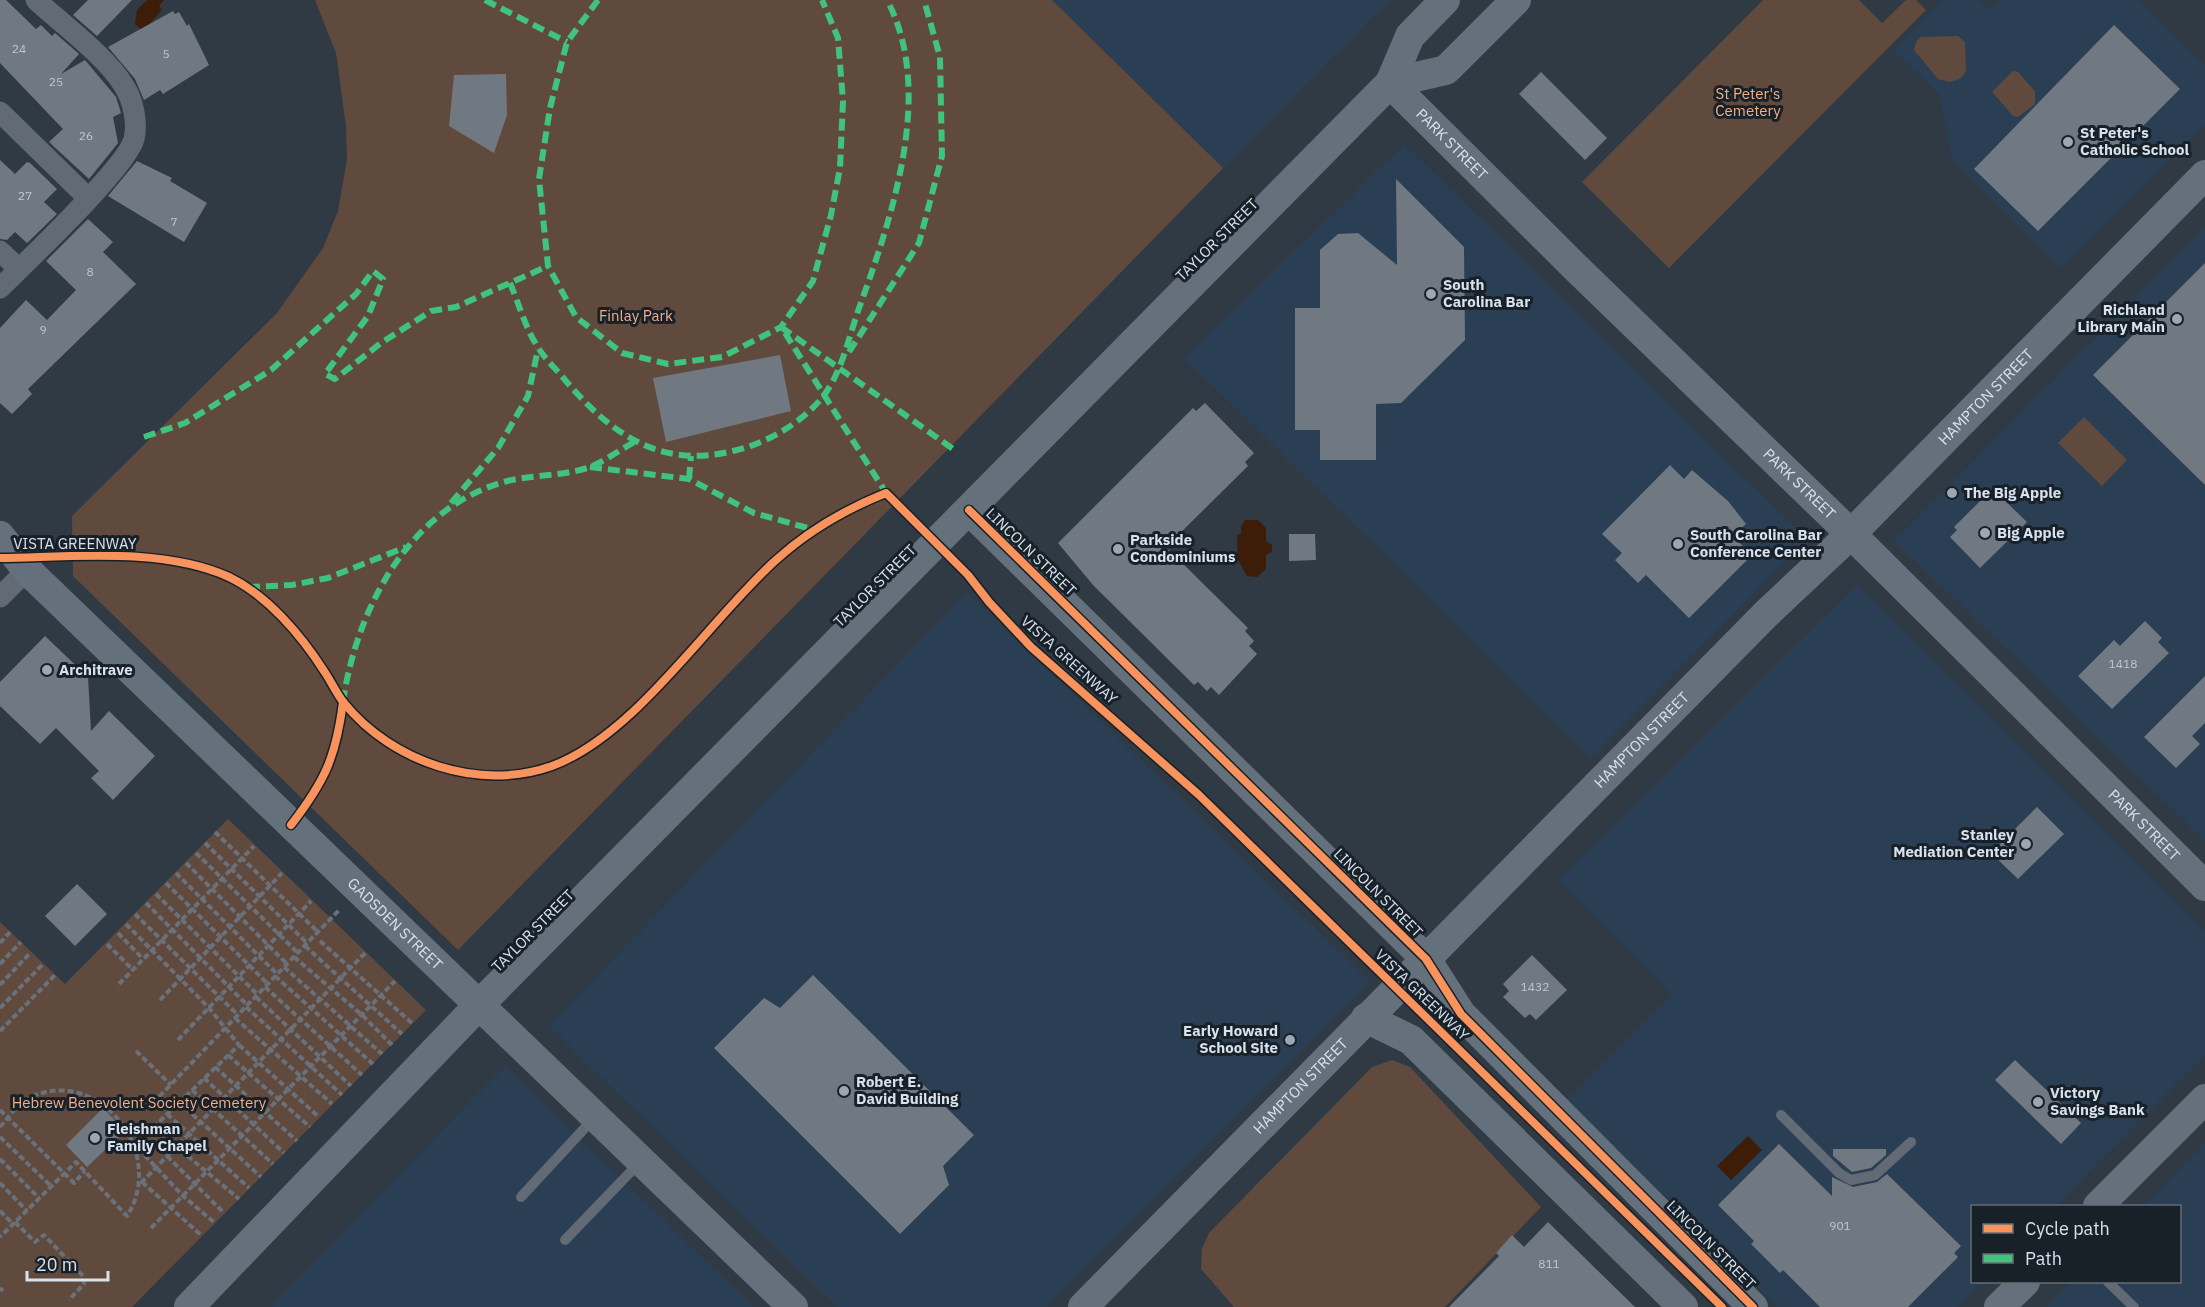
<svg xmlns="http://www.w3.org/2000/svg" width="2205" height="1307" viewBox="0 0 2205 1307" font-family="'IBM Plex Sans',sans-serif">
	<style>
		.built { fill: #2a3e54 }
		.green { fill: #604a3d }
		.water { fill: #3d1c08 }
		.building { fill: #707982 }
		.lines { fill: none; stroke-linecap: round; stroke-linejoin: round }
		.path { stroke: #6a717a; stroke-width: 4; stroke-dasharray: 6 3; stroke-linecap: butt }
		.lane { stroke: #626b75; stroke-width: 10 }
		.street { stroke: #626b75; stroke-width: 21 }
		.secondary { stroke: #64707b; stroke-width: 30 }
		.quiet { stroke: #40c37c; stroke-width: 6; stroke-dasharray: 12 6; stroke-linecap: butt }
		.cycleway-casing { stroke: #182028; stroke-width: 11 }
		.cycleway { stroke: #f8935d; stroke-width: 8 }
		.poi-dot { fill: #9da7b2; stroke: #182028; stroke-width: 2 }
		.labels { text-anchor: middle; stroke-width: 6; stroke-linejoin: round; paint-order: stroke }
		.number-label { font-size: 12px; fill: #bdc8d3 }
		.park-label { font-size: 15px; fill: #f4af88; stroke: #182028 }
		.poi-label { font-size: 15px; font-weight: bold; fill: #d7e2ee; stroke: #182028; text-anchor: start }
		.street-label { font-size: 15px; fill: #d7e2ee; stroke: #182028 }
	</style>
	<rect width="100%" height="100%" fill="#303a44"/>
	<g class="built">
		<polygon points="1052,0 1390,0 1223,168"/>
		<polygon points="1942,0 1979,0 1989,10 2000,0 2139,0 2205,66 2205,125 2061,268 1952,159 1939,94 1893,49"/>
		<polygon points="1405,144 1807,539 1591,758 1184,358"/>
		<polygon points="2205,228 2205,841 1894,541"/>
		<polygon points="1857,585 2205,931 2205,1055 2056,1206 1972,1206 1972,1282 1982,1282 1957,1307 1778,1307 1567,1100 1672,995 1559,880"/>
		<polygon points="967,592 1370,981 1047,1307 837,1307 549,1026"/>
		<polygon points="505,1066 754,1307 271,1307"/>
		<polygon points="2205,1143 2205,1307 2046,1307 2071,1282 2180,1282 2180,1206 2144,1206"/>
	</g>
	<g class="green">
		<polygon points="315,0 1052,0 1223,168 458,950 73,576 72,516 277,313 323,248 338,211 347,159 346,126 336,53"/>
		<polygon points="1763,0 1859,0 1882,23 1906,0 1916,0 1926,10 1669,268 1582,182"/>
		<polygon points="1958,36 1965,42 1966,71 1960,79 1950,82 1938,79 1914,50 1916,42 1921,37"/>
		<polygon points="2013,71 2018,72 2035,91 2035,104 2018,117 2013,116 1992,92"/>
		<polygon points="2084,417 2127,460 2102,486 2058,443"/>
		<polygon points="228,819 426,1010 132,1307 0,1307 0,922 65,984"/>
		<polygon points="1392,1060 1410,1067 1541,1207 1445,1307 1234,1307 1201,1269 1202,1249 1209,1233 1372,1067"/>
	</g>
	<g class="water">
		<polygon points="147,0 164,0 159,6 162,10 143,31 135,24 137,10"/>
		<polygon points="1245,520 1258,520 1266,528 1266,541 1272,545 1272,552 1266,555 1266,569 1257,577 1247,576 1238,560 1237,535 1241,534 1241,526"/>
		<polygon points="1748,1136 1762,1150 1731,1180 1717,1166"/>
	</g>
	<g class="building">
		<polygon points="0,0 6,0 36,29 41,25 52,36 55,33 79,54 61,74 85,60 116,97 121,113 113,117 118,143 89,179 49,142 63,129 0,63"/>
		<polygon points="88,0 132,0 97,36 73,15"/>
		<polygon points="173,11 175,14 179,12 187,26 189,24 209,65 163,94 160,90 144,100 135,79 108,47"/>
		<polygon points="2114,25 2180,89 2038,231 1974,169"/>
		<polygon points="1541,72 1607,138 1585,160 1519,94"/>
		<polygon points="506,74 507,115 494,153 449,126 454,75"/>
		<polygon points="0,160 15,174 27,162 30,163 57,189 44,202 57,214 27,243 15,232 7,240 0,239"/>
		<polygon points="137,161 172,178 170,181 207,203 184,242 108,196"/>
		<polygon points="1396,179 1464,247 1465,340 1401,403 1376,404 1376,460 1320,460 1320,430 1295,430 1295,308 1320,308 1320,250 1338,234 1358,233 1397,265"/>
		<polygon points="88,219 113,242 103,252 136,284 28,389 32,394 12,414 0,403 0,328 26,300 47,320 76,290 46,261"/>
		<polygon points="2205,263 2205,485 2093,375"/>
		<polygon points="780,355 791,411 666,442 653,378"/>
		<polygon points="1205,403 1254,453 1245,462 1248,466 1166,547 1248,628 1245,631 1254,641 1249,646 1257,654 1219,695 1211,687 1207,691 1198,682 1194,685 1093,585 1058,543 1193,408 1196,411"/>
		<polygon points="1670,465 1684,479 1692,470 1728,501 1746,524 1733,536 1752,555 1689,618 1646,575 1638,583 1615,560 1622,553 1602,534"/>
		<polygon points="1996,492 2027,522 1980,568 1950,537 1957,530 1954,527 1985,496 1988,499"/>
		<polygon points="1289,534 1315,534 1316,560 1289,561"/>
		<polygon points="2145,621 2162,638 2158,642 2169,653 2112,709 2078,676 2114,640 2120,646"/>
		<polygon points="45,636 88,677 91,731 109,711 155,756 113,800 91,778 99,771 56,728 40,744 0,706 0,682"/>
		<polygon points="2205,676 2205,723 2192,736 2200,744 2176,768 2144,737"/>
		<polygon points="2037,807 2064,834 2018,879 1991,853"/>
		<polygon points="77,884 107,914 75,946 45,916"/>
		<polygon points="1532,955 1567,990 1536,1020 1530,1014 1525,1018 1503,997 1509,991 1503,984"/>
		<polygon points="813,975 974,1135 943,1166 949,1185 900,1234 714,1048 764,998 780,1008"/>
		<polygon points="2015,1060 2081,1123 2061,1144 1995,1080"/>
		<polygon points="103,1108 125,1131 87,1167 66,1145"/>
		<polygon points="1779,1144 1832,1196 1832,1177 1853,1187 1877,1182 1887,1174 1961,1246 1954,1253 1958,1257 1908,1307 1820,1307 1783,1270 1780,1273 1751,1244 1754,1241 1718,1205"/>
		<polygon points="1833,1149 1886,1149 1886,1155 1871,1168 1852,1172 1833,1156"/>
		<polygon points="1548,1222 1635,1307 1449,1307 1499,1256 1496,1253 1512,1235 1524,1247"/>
	</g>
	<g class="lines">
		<g class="path">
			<polyline points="215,832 318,932"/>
			<polyline points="205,843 307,943"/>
			<polyline points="196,853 298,953"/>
			<polyline points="186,863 287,964"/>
			<polyline points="176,873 277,974"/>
			<polyline points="166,883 268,984"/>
			<polyline points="156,894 258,995"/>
			<polyline points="146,903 247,1005"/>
			<polyline points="135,914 238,1015"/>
			<polyline points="126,924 209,1008 239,1045 135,1145 183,1196 215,1223"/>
			<polyline points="118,933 143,959"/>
			<polyline points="320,941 413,1024"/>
			<polyline points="0,943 10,932"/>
			<polyline points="107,944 133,970"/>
			<polyline points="305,946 402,1034"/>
			<polyline points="294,957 362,1015 392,1045"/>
			<polyline points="0,964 21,942"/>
			<polyline points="284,967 382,1054"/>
			<polyline points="275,976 373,1064"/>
			<polyline points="119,984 254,846"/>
			<polyline points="0,985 31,952"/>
			<polyline points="265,987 362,1075"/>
			<polyline points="256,997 351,1086"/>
			<polyline points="160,1000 282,873"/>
			<polyline points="246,1007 342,1095"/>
			<polyline points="0,1008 43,964"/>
			<polyline points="235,1018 332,1104"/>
			<polyline points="0,1031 55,975"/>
			<polyline points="178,1040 311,901"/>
			<polyline points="239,1045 319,1117"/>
			<polyline points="136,1051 171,1085"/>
			<polyline points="228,1055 310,1127"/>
			<polyline points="215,1067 297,1141"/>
			<polyline points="204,1078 284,1153"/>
			<polyline points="192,1090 273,1164"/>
			<polyline points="179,1102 261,1177"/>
			<polyline points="153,1103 340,909"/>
			<polyline points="0,1110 74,1183 85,1171"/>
			<polyline points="167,1114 249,1188"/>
			<path d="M0,1127C9,1117 17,1104 29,1098C97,1064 168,1152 127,1216L76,1162L0,1237"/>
			<polyline points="153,1127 239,1199"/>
			<polyline points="0,1137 51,1186"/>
			<polyline points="167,1156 224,1213"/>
			<polyline points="0,1159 39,1198"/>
			<polyline points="142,1182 202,1236"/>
			<polyline points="0,1183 27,1211"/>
			<polyline points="141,1183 365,953"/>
			<polyline points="0,1211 13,1224"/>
			<polyline points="15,1222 35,1242 44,1235 83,1276 84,1284 69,1300"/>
			<polyline points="151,1228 395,981"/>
			<polyline points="0,1288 3,1291"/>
		</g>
		<g class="lane">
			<polyline points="1781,1115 1839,1173 1851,1180 1875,1175 1911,1142"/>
			<polyline points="521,1197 594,1118"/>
			<polyline points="565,1240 640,1162"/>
			<polyline points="2108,1282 2134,1307"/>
		</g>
		<g class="street">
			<polyline points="0,112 88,198"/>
			<polyline points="0,251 19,269"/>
			<path d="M0,288C26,262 127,167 134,139C138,122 133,100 124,86C107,57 62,24 36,0"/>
			<polyline points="0,597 27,570"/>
		</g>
		<g class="secondary">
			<path id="s1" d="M1390,83L1572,264L1851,534L2205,886"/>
			<polyline points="1390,83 1446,70 1516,0"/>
			<polyline points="969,510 1426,959 1461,1014 1753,1307"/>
			<path id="s2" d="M0,536L27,570L793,1307"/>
			<polyline points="1366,1018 1411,1040 1683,1307"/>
			<polyline points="2098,1206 2205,1099"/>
			<polyline points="189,1307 480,1004 1390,83 1410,36 1445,0"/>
			<path id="s3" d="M1083,1307L1766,614L1851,534L2205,175"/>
			<polyline points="1999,1307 2025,1282"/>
		</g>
		<g class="quiet">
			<polyline points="485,0 567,42"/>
			<polyline points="598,0 567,42 550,108 539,179 548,266 576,317 622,353 668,364 722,357 781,327 813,281 831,215 840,168 843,101 838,38 822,0"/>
			<path d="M510,283C519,304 526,330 539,349C546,360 557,370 565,380C611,434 660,469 733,451C765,444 800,424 821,399C841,375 848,340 858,311C891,220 936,92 887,0"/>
			<polyline points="781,327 953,449"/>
			<polyline points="785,333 886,493"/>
			<polyline points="849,352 919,243 942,156 940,57 924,0"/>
			<polyline points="144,437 185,423 271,370 356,294 373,271 383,279 368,316 325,374 335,379 381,343 431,311 456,307 548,266"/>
			<polyline points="590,467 689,479 754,513 815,530"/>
			<polyline points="689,479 691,456"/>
			<polyline points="451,503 498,448 528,396 538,349"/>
			<polyline points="248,587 292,585 328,578 406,547"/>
			<path d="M343,702C356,611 407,512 500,483C529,474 562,477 590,467C605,461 620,450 634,442"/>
		</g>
		<defs>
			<g id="cycleway">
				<polyline points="969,510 1426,959 1461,1014 1753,1307"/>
				<path d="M0,558C72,557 162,547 229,577C267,595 301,635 324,671C331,681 336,693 344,703C392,762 479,792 552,766C636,735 709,620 776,560C808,531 846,509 886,493L968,575L989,602L1031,647L1199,795L1722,1307"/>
				<path d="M291,825C325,781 336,757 343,702"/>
			</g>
		</defs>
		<use href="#cycleway" class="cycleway-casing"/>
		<use href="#cycleway" class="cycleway"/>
	</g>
	<g class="poi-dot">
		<circle cx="2068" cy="142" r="6"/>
		<circle cx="1431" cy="294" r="6"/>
		<circle cx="2177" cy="319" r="6"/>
		<circle cx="1952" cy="493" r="6"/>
		<circle cx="1985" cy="533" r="6"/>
		<circle cx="1678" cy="544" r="6"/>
		<circle cx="1118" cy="549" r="6"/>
		<circle cx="47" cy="670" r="6"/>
		<circle cx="2026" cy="844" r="6"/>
		<circle cx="1290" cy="1040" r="6"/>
		<circle cx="844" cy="1091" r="6"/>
		<circle cx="2038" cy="1102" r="6"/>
		<circle cx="95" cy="1138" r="6"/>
	</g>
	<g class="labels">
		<g class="number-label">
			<text x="19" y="53">24</text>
			<text x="166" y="58">5</text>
			<text x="56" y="86">25</text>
			<text x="86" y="140">26</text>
			<text x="25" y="200">27</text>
			<text x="174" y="226">7</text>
			<text x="90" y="276">8</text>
			<text x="43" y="334">9</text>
			<text x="2123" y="668">1418</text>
			<text x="1535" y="991">1432</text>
			<text x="1840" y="1230">901</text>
			<text x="1549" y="1268">811</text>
		</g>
		<g class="park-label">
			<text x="1748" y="99">St Peter's<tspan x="1748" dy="17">Cemetery</tspan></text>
			<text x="636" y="321">Finlay Park</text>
			<text x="139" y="1108">Hebrew Benevolent Society Cemetery</text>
		</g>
		<g class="poi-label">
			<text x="2080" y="138">St Peter's<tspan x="2080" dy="17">Catholic School</tspan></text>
			<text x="1443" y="290">South<tspan x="1443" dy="17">Carolina Bar</tspan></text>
			<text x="2165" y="315" text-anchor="end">Richland<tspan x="2165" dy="17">Library Main</tspan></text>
			<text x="1964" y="498">The Big Apple</text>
			<text x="1997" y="538">Big Apple</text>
			<text x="1690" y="540">South Carolina Bar<tspan x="1690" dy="17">Conference Center</tspan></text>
			<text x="1130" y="545">Parkside<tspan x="1130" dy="17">Condominiums</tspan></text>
			<text x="59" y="675">Architrave</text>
			<text x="2014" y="840" text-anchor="end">Stanley<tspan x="2014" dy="17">Mediation Center</tspan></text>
			<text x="1278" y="1036" text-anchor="end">Early Howard<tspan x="1278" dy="17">School Site</tspan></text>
			<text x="856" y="1087">Robert E.<tspan x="856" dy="17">David Building</tspan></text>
			<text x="2050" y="1098">Victory<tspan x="2050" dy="17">Savings Bank</tspan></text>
			<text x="107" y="1134">Fleishman<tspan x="107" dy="17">Family Chapel</tspan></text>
		</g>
		<g class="street-label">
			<text dy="5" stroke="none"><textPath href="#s1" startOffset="87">PARK STREET</textPath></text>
			<text transform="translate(1217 240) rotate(-45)" y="5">TAYLOR STREET</text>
			<text dy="5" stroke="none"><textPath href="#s3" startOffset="1282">HAMPTON STREET</textPath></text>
			<text dy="5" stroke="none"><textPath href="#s1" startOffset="573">PARK STREET</textPath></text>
			<text x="75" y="549">VISTA GREENWAY</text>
			<text transform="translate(1031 552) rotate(44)" y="5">LINCOLN STREET</text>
			<text transform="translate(875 586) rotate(-45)" y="5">TAYLOR STREET</text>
			<text transform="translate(1069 660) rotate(42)" y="5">VISTA GREENWAY</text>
			<text dy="5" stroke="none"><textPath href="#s3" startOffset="796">HAMPTON STREET</textPath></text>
			<text dy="5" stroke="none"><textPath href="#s1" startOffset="1058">PARK STREET</textPath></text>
			<text transform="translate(1378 893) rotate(45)" y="5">LINCOLN STREET</text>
			<text dy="5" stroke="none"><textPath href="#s2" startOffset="554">GADSDEN STREET</textPath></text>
			<text transform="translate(533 931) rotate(-45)" y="5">TAYLOR STREET</text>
			<text transform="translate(1422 995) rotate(44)" y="5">VISTA GREENWAY</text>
			<text dy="5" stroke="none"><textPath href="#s3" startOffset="310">HAMPTON STREET</textPath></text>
			<text transform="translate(1711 1245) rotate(45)" y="5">LINCOLN STREET</text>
		</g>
	</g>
	<rect x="1971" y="1205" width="210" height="78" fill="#182028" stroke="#646e77" stroke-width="1.5"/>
	<rect x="1983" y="1224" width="30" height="9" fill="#f8935d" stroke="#646e77" stroke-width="1.5"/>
	<text x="2025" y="1235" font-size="18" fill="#d7e2ee">Cycle path</text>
	<rect x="1983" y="1254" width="30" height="9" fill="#40c37c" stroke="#646e77" stroke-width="1.5"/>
	<text x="2025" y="1265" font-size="18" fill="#d7e2ee">Path</text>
	<path d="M27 1271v9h81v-9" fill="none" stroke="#d7e2ee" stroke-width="3"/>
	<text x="36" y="1271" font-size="18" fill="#d7e2ee" stroke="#182028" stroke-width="4.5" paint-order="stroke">20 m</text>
</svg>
